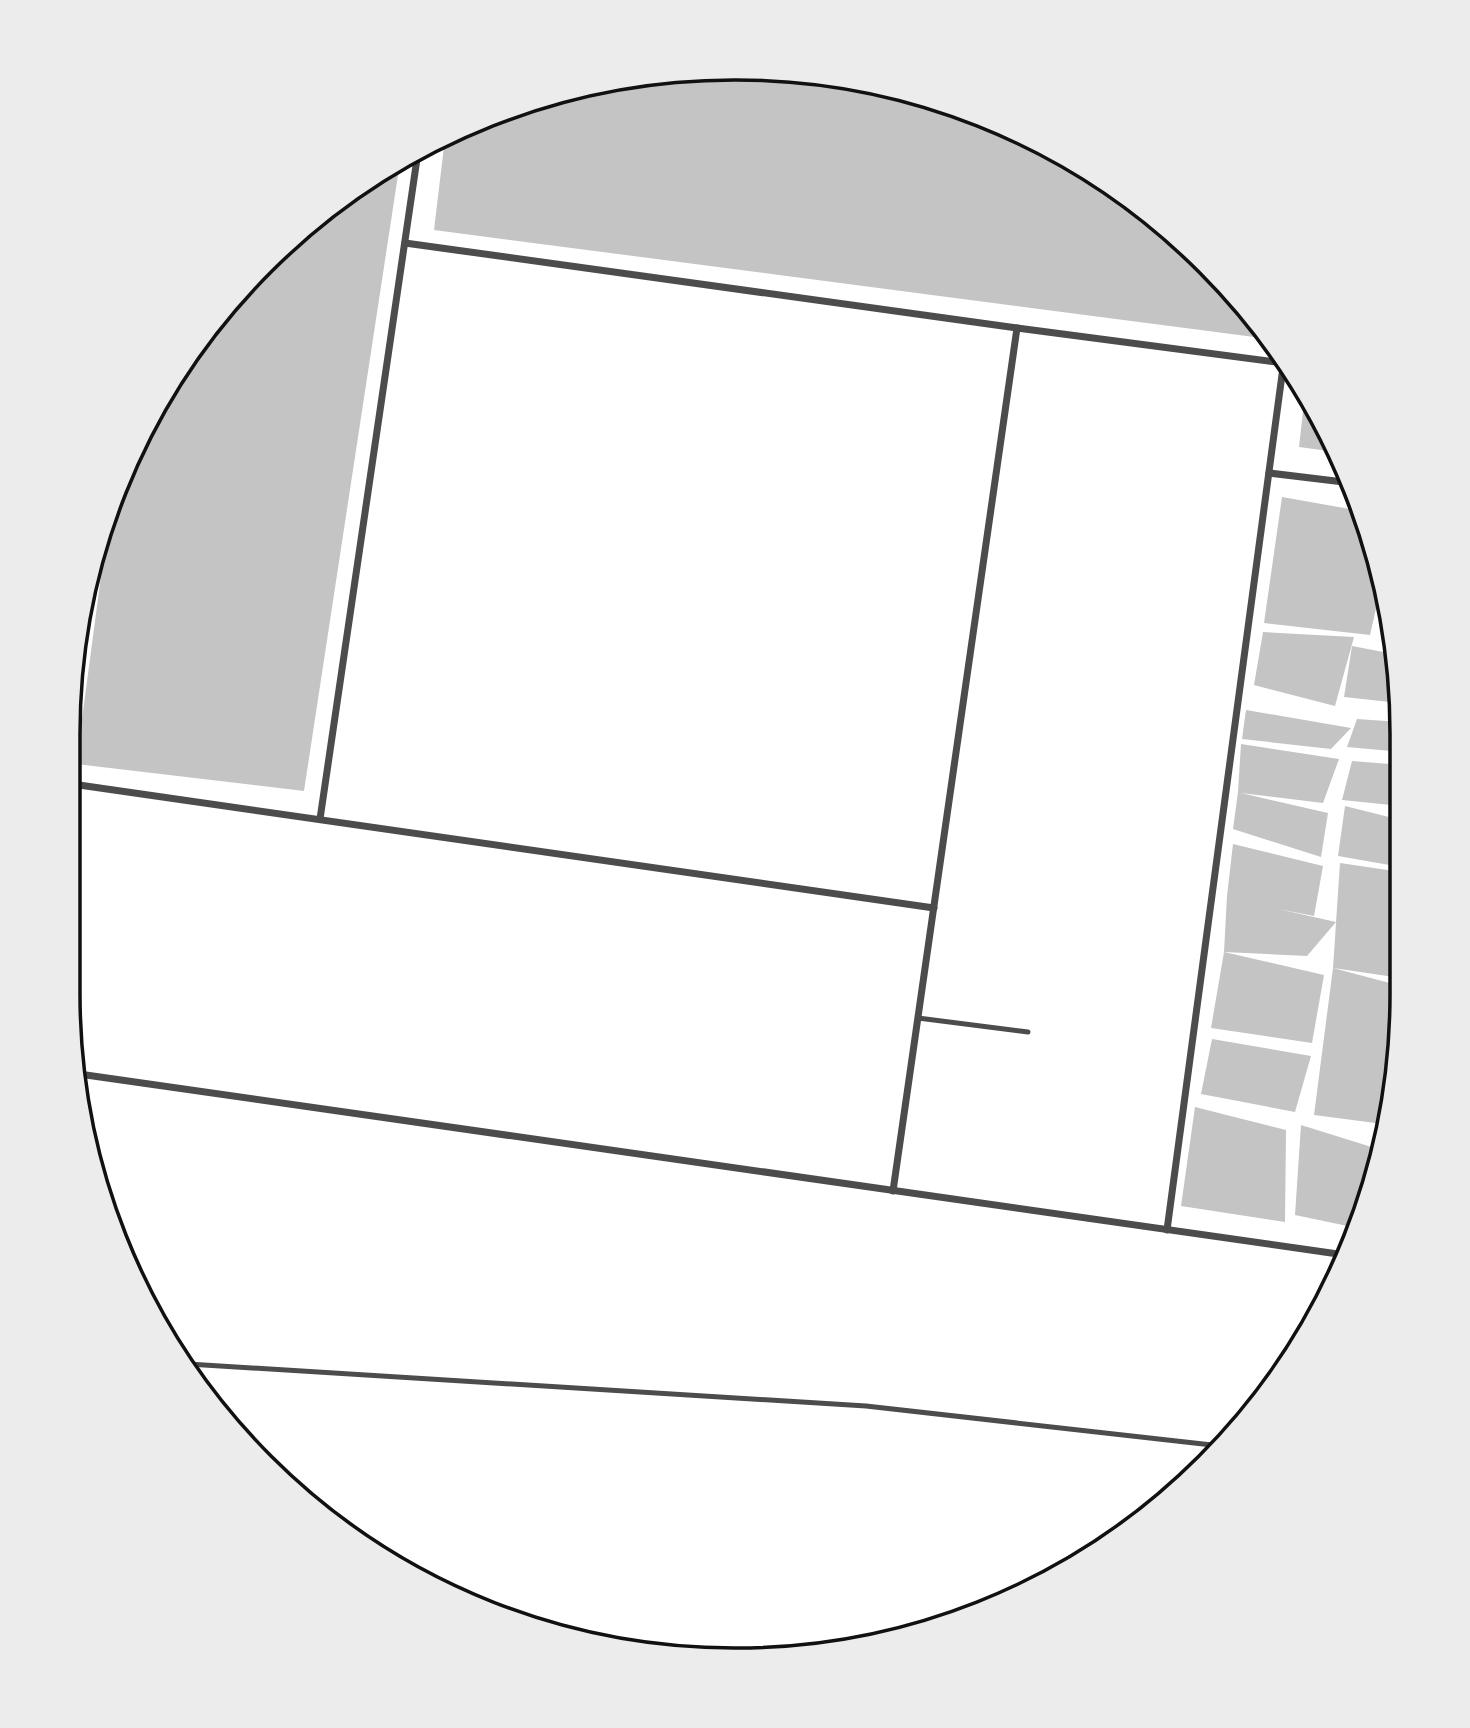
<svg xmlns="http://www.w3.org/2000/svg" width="1470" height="1728" viewBox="0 0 1470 1728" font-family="Inter,sans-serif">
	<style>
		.building { fill: #c4c4c4 }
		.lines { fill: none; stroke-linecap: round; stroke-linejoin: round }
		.service { stroke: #4c4c4c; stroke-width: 5 }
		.minor { stroke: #4c4c4c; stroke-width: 7 }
		.rim { fill: none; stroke: #111; stroke-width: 3.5 }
	</style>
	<rect width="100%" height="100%" fill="#fff"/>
	<g class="building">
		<polygon points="735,68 865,81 991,119 1106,181 1207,264 1263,332 1262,338 434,230 445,138 480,119 605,81"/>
		<polygon points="400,162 304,791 76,764 105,546 137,440 264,263 365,180"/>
		<polygon points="1305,394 1336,452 1299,447"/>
		<polygon points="1282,497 1361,511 1382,582 1370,635 1264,623"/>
		<polygon points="1263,632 1354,637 1335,706 1254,685"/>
		<polygon points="1352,646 1394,654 1399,703 1344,697"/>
		<polygon points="1246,710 1351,728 1331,749 1242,739"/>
		<polygon points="1357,719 1400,722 1402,752 1347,747"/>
		<polygon points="1241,744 1339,759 1323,803 1241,793 1328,813 1321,857 1233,829 1238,792"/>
		<polygon points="1352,761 1402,765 1401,806 1342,800"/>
		<polygon points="1345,806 1401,820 1401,867 1338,856"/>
		<polygon points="1233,844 1323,866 1314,916 1278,909 1336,922 1307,956 1224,952 1227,896"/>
		<polygon points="1340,863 1401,872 1401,978 1333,968 1401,986 1400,1037 1383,1124 1314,1115 1333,968"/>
		<polygon points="1224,952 1324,975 1312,1043 1211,1028"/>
		<polygon points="1212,1039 1311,1056 1295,1112 1201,1094"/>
		<polygon points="1195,1107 1286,1130 1285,1222 1181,1206"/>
		<polygon points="1301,1125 1378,1149 1366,1207 1357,1228 1295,1215"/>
	</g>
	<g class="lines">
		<g class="service">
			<polyline points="918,1018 1028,1032"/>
			<polyline points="188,1364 866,1406 1221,1446"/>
		</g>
		<g class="minor">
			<polyline points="405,243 1017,328 1284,363"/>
			<polyline points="1269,473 1352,483"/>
			<polyline points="72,784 934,908"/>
			<polyline points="320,819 418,152"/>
			<polyline points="79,1074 1345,1255"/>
			<polyline points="893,1191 1017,328"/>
			<polyline points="1167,1230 1284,360"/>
		</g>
	</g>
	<path d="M0 0H1470V1728H0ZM734 80H736A654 654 0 0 1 1390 734V994A654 654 0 0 1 736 1648H734A654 654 0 0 1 80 994V734A654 654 0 0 1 734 80Z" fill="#ececec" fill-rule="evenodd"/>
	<path class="rim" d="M734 80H736A654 654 0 0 1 1390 734V994A654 654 0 0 1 736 1648H734A654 654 0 0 1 80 994V734A654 654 0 0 1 734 80Z"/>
</svg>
